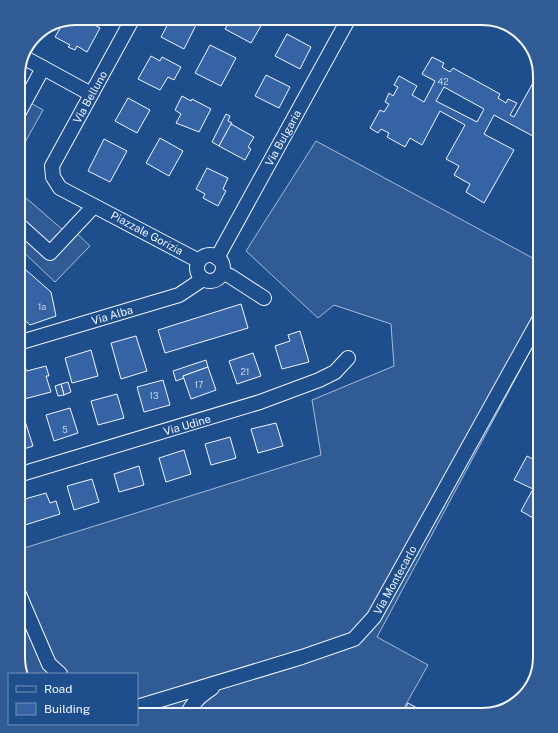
<svg xmlns="http://www.w3.org/2000/svg" width="558" height="733" viewBox="0 0 558 733" font-family="'Public Sans',sans-serif">
	<style>
		.built { fill: #305b95; stroke: #a8bbd7 }
		.building { fill: #3563a3; stroke: #f2f6ff; fill-rule: evenodd }
		.lines { fill: none; stroke-linecap: round; stroke-linejoin: round }
		.minor-casing { stroke: #f2f6ff; stroke-width: 16 }
		.minor { stroke: #1f4e8c; stroke-width: 14 }
		.labels { text-anchor: middle; stroke-width: 3; stroke-linejoin: round; paint-order: stroke }
		.number-label { font-size: 9px; fill: #c3d1e8 }
		.street-label { font-size: 11px; fill: #f2f6ff; stroke: #1f4e8c }
		.rim { fill: none; stroke: #f2f6ff; stroke-width: 2 }
	</style>
	<rect width="100%" height="100%" fill="#1f4e8c"/>
	<g class="built">
		<polygon points="18,96 43,110 18,155"/>
		<polygon points="316,141 540,262 540,333 377,637 428,665 400,715 137,715 137,674 23,674 18,657 18,550 321,455 312,400 394,366 391,324 334,305 318,318 246,251"/>
		<polygon points="18,191 63,230 68,225 90,246 55,282 18,247"/>
	</g>
	<g class="building">
		<polygon points="76,18 81,18 100,28 87,52 77,46 75,50 68,47 70,45 55,37 63,23"/>
		<polygon points="171,18 182,18 196,25 184,49 161,37"/>
		<polygon points="231,18 263,18 265,19 251,43 225,29"/>
		<polygon points="287,34 311,47 300,69 275,56"/>
		<polygon points="210,45 236,58 221,86 195,73"/>
		<polygon points="151,56 160,61 162,57 181,67 174,80 168,77 160,90 138,79"/>
		<path d="M432,57L444,63L442,67L450,72L453,68L500,94L498,98L506,103L508,99L517,103L510,115L514,117L534,81L540,84V140L494,115L484,134L514,150L484,203L466,192L470,184L454,175L459,166L446,159L465,125L440,111L422,145L410,138L405,147L387,137L389,133L381,129L378,133L370,128L380,110L384,112L389,104L385,102L389,93L393,96L398,87L394,85L399,76L417,86L412,95L424,102L435,81L422,74ZM444,87L484,109L477,122L436,101Z"/>
		<polygon points="266,75 290,87 279,108 255,96"/>
		<polygon points="182,96 191,101 192,99 211,109 199,132 176,123 181,114 175,110"/>
		<polygon points="128,98 150,110 137,133 115,121"/>
		<polygon points="226,114 230,116 228,121 232,123 219,146 212,142"/>
		<polygon points="231,124 254,137 248,147 251,149 245,160 219,146"/>
		<polygon points="160,138 183,151 169,176 146,163"/>
		<polygon points="104,139 127,151 110,182 88,171"/>
		<polygon points="207,168 228,178 223,189 226,191 218,206 203,198 205,194 196,189"/>
		<polygon points="18,263 51,292 56,316 30,325 18,314"/>
		<polygon points="241,304 248,328 165,353 158,330"/>
		<polygon points="300,331 309,362 282,369 275,346 290,341 288,335"/>
		<polygon points="136,336 147,371 121,379 111,343"/>
		<polygon points="91,350 98,376 72,383 65,358"/>
		<polygon points="253,353 261,376 237,384 229,361"/>
		<polygon points="206,360 208,367 183,376 184,378 176,381 173,371"/>
		<polygon points="46,366 49,376 46,376 51,392 24,399 18,376 18,371 26,369 27,371"/>
		<polygon points="208,367 216,390 191,399 183,376"/>
		<polygon points="163,380 170,405 144,412 137,387"/>
		<polygon points="68,382 71,392 64,395 61,384"/>
		<polygon points="61,384 64,395 58,396 55,386"/>
		<polygon points="117,394 124,418 98,425 91,401"/>
		<polygon points="70,408 78,433 54,441 46,415"/>
		<polygon points="25,421 33,446 18,451 18,423"/>
		<polygon points="276,423 283,446 258,453 251,429"/>
		<polygon points="230,437 236,458 211,465 205,444"/>
		<polygon points="184,450 191,474 166,482 159,458"/>
		<polygon points="527,456 540,463 540,522 521,511 533,489 514,480"/>
		<polygon points="139,466 144,485 119,492 114,474"/>
		<polygon points="92,479 99,502 74,510 67,486"/>
		<polygon points="46,493 50,503 56,501 60,514 25,525 18,501"/>
		<polygon points="408,703 430,715 402,715"/>
	</g>
	<g class="lines">
		<defs>
			<g id="minor">
				<polyline points="133,18 52,166 53,177 60,188 199,261"/>
				<polyline points="25,58 91,94"/>
				<polyline points="18,114 43,68"/>
				<polyline points="18,224 50,253 94,206"/>
				<circle cx="210" cy="268" r="13"/>
				<polyline points="217,258 349,18"/>
				<polyline points="222,273 230,276 264,298"/>
				<polyline points="18,343 179,295 203,279"/>
				<polyline points="18,475 260,402 319,380 335,372 348,358"/>
				<polyline points="18,592 49,664 60,674"/>
				<polyline points="137,707 302,657 354,639 374,617 540,318"/>
				<path d="M187,715C193,702 200,696 212,688"/>
			</g>
		</defs>
		<use href="#minor" class="minor-casing"/>
		<use href="#minor" class="minor"/>
	</g>
	<g class="labels">
		<g class="number-label">
			<text x="443" y="85">42</text>
			<text x="42" y="310">1a</text>
			<text x="245" y="375">21</text>
			<text x="199" y="388">17</text>
			<text x="154" y="399">13</text>
			<text x="65" y="433">5</text>
		</g>
		<g class="street-label">
			<text transform="translate(90 97) rotate(-61)" y="4">Via Belluno</text>
			<text transform="translate(283 138) rotate(-61)" y="4">Via Bulgaria</text>
			<text transform="translate(147 233) rotate(28)" y="4">Piazzale Gorizia</text>
			<text transform="translate(112 315) rotate(-16)" y="4">Via Alba</text>
			<text transform="translate(187 425) rotate(-16)" y="4">Via Udine</text>
			<text transform="translate(395 580) rotate(-61)" y="4">Via Montecarlo</text>
		</g>
	</g>
	<path d="M0 0H558V733H0ZM76 25H482A51 51 0 0 1 533 76V657A51 51 0 0 1 482 708H76A51 51 0 0 1 25 657V76A51 51 0 0 1 76 25Z" fill="#305b95" fill-rule="evenodd"/>
	<path class="rim" d="M76 25H482A51 51 0 0 1 533 76V657A51 51 0 0 1 482 708H76A51 51 0 0 1 25 657V76A51 51 0 0 1 76 25Z"/>
	<rect x="8" y="673" width="130" height="52" fill="#1f4e8c" stroke="#7391ba"/>
	<rect x="16" y="686" width="20" height="6" fill="#1f4e8c" stroke="#7391ba"/>
	<text x="44" y="693" font-size="12" fill="#f2f6ff">Road</text>
	<rect x="16" y="703" width="20" height="12" fill="#3563a3" stroke="#7391ba"/>
	<text x="44" y="713" font-size="12" fill="#f2f6ff">Building</text>
</svg>
